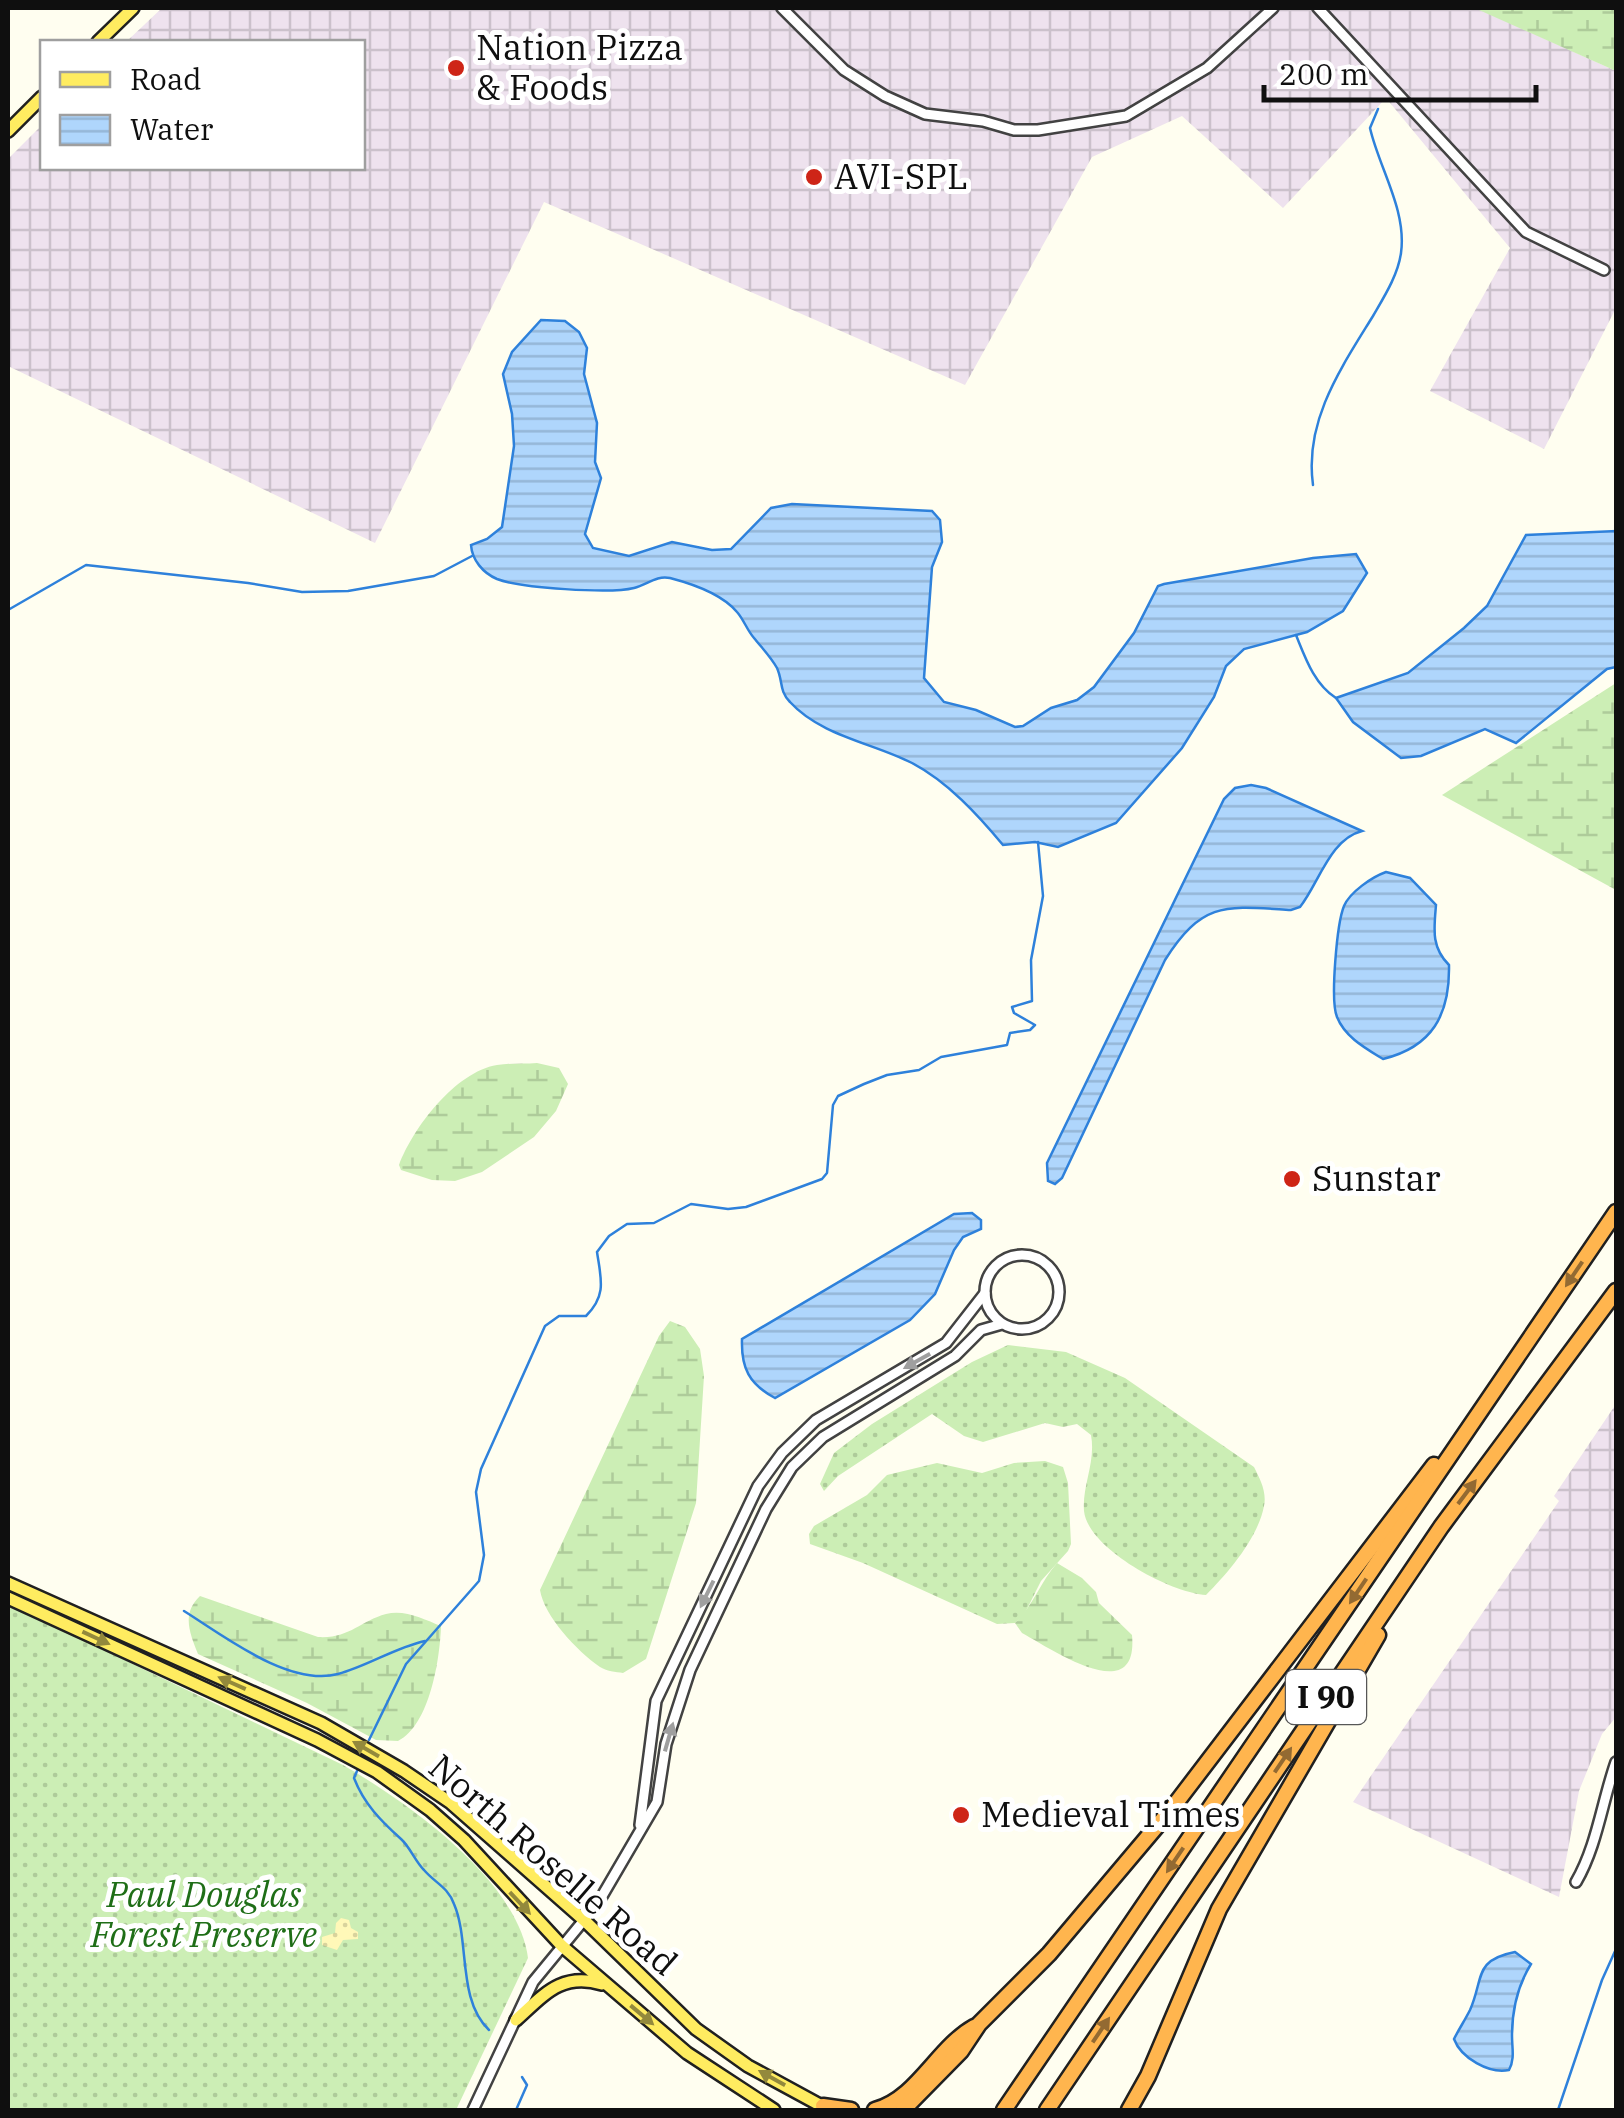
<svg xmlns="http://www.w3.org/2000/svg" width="1624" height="2118" viewBox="0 0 1624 2118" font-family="'IBM Plex Serif',serif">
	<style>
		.industrial { fill: url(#industrial-grid) }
		.grass { fill: url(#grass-dots) }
		.wetland { fill: url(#wetland-marsh) }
		.sand { fill: url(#sand-dots) }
		.water { fill: url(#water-rules); stroke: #2e81db; stroke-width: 2.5 }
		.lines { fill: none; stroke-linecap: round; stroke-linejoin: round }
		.stream { stroke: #2e81db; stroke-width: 2.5 }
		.minor-casing { stroke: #424242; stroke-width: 14 }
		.major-casing { stroke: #202020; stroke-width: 16 }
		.highway-casing { stroke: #202020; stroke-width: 19 }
		.minor { stroke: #fff; stroke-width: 9 }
		.major { stroke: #ffec60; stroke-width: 11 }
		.highway { stroke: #ffb54e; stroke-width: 14 }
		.oneway { fill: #936a32 }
		.oneway2 { fill: #9f9f9f }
		.oneway3 { fill: #93893c }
		.poi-dot { fill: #ce2517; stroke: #fff; stroke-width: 4 }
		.labels { text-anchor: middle; stroke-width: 10; stroke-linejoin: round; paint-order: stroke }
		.shield { fill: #fff; stroke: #575757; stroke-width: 2.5 }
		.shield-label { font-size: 32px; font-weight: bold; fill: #0f0f0f }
		.poi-label { font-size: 35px; fill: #0f0f0f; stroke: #fff; text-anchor: start }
		.street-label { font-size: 35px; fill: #0f0f0f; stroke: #fff }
		.park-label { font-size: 35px; font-style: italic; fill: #1f6e17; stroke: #fff }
	</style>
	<defs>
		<pattern id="industrial-grid" width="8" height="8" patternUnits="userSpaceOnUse" patternTransform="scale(2.5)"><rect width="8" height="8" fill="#eee2ee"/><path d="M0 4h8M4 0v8" fill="none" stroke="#cbc1cb"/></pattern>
		<pattern id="grass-dots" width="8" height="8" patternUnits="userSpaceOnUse" patternTransform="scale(2.5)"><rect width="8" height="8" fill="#cceeb5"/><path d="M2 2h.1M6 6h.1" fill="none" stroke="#aecb9a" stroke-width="1.8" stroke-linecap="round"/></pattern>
		<pattern id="wetland-marsh" width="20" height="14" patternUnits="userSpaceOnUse" patternTransform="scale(2.5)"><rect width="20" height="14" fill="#cceeb5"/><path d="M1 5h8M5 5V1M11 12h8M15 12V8" fill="none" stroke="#aecb9a"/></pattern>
		<pattern id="sand-dots" width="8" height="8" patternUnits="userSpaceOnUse" patternTransform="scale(2.5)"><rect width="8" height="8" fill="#fff8b8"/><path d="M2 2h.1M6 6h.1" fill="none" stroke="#d9d39d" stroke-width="1.8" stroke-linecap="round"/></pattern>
		<pattern id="water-rules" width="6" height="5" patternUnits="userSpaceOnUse" patternTransform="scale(2.5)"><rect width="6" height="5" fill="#afd6fc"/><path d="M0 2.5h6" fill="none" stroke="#95b6d7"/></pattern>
	</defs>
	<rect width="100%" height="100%" fill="#fffef0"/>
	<g class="industrial">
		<polygon points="162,8 1477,8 1616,71 1616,308 1544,449 1430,391 1510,248 1386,98 1283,208 1182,116 1092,157 965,385 544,202 375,543 8,366 8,159 42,125 42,168 362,168 362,42 126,42"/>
		<polygon points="1616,1404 1616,1717 1602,1734 1579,1791 1559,1897 1353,1802 1559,1501 1554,1496"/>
	</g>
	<g class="grass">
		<path d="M1008,1345L1066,1352L1125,1378L1254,1467C1260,1479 1267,1492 1264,1506C1258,1538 1228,1573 1206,1595C1171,1593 1088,1549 1084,1511C1082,1485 1096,1462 1091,1435L1077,1424L1063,1427L1045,1423L983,1442L964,1436L932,1414L838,1476L824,1491L820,1484L834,1453L872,1424L972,1362Z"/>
		<polygon points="1045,1461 1063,1467 1068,1483 1071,1544 1068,1551 1041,1581 1024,1615 1015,1623 997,1624 863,1563 810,1544 809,1534 814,1526 867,1495 887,1475 937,1463 982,1473 1014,1463"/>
		<path d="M8,1604L343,1765C407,1802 518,1880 528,1958L456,2110H8Z"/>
	</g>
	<g class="wetland">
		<polygon points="1477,8 1616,8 1616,71 1479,10"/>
		<polygon points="1616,683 1616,890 1442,795"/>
		<path d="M537,1063L559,1068L568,1084L556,1111L534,1137L482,1172L455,1181L432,1180L401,1170L399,1165C413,1128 455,1072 497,1065C510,1063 524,1064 537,1063Z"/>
		<path d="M670,1321L685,1327L700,1349L704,1376L696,1503L646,1659L623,1673C616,1672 606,1671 600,1667C577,1651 544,1616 540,1590L659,1336Z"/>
		<path d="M1057,1563L1082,1578L1096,1592L1099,1603L1132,1635C1139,1710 1050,1648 1022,1633L1015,1623C1033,1606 1041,1581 1057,1563Z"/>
		<path d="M200,1596L318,1637C349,1639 360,1621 386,1614C404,1609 424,1619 441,1626C440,1658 430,1725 398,1741L376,1740L307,1703L198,1654C190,1633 181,1614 200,1596Z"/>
	</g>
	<polygon class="sand" points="341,1918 349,1920 351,1928 358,1932 358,1939 343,1940 337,1950 322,1945 322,1937 335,1933 336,1923"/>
	<g class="water">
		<path d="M541,320L565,321L579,332L587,348L584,374L597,423L595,462L601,478L585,534L593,548L629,556L672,542L712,550L731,549L771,508L792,504L932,511L940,520L942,542L932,567L924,678L944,702L976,710L1015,727L1023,726L1051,708L1077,700L1094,687L1134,633L1158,586L1164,584L1313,558L1356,554L1367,573L1343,611L1307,632L1244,649L1226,666L1214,697L1182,748L1116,823L1058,847L1035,842L1003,845C978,815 948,782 912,763C873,743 821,736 790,702C779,691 783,681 777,668C771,657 762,648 754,638C747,630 744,620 737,612C722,594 693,584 670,578C656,575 647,585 634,588C610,594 520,588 497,579C483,573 472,560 471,545L487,539L502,527L514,446L512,414L503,374L512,352Z"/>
		<polygon points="1616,531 1616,667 1607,669 1516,743 1485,729 1421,756 1401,758 1353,722 1336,698 1408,673 1464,628 1487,606 1526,535"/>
		<path d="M1251,785L1266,788L1362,831C1330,839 1319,883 1300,907L1291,910C1227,906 1203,900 1165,960L1062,1178L1055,1184L1048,1181L1047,1163L1224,799L1235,788Z"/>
		<path d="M1386,872L1410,878L1436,905C1434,929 1431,947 1449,965C1450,1015 1432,1047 1383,1059C1365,1048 1345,1037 1337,1017C1330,1000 1337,923 1344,906C1350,892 1372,877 1386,872Z"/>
		<path d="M972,1213L981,1220V1229L963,1237L954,1250L935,1294L910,1320L775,1398C749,1384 741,1368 742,1339L954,1214Z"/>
		<path d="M1515,1952L1531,1964C1518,1985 1512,2009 1512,2036C1512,2048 1515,2059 1509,2070C1489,2074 1461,2058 1454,2039C1459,2029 1465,2020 1470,2010C1484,1979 1473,1960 1515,1952Z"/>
	</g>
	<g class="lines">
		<g class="stream">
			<path d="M1313,485C1304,421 1341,368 1373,316C1384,297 1398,275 1401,253C1407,210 1379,168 1370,128L1378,109"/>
			<polyline points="8,610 86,565 248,583 302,592 348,591 434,576 472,556"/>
			<path d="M1296,635C1305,657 1314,684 1336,698"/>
			<path d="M184,1611C224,1636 289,1687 338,1674C368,1666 394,1648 425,1641"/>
			<path d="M369,1740L406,1664L479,1581L484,1555L476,1492L481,1469L545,1326L559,1316H586C607,1295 601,1279 597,1252L609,1236L627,1224L654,1223L691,1204L728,1209L746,1207L822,1179L827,1173L833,1105L838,1096L864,1084L887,1075L919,1070L941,1057L1007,1045L1010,1033L1030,1030L1035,1025L1014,1013L1012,1007L1032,1001L1031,960L1043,896L1038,842"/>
			<path d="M357,1771L354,1778C364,1804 381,1821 401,1839C410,1847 415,1861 424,1870C435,1883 448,1887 454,1904C470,1941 457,2000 489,2030"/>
			<polyline points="1616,1917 1616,1924"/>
			<polyline points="516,2110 527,2085 522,2077"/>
			<polyline points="1558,2110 1602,1980 1616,1949"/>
		</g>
		<defs>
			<g id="minor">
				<polyline points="782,8 844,70 885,96 925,114 983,121 1014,130 1038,130 1126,116 1207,68 1273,8"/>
				<polyline points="1318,8 1526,232 1604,270"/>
				<circle cx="1022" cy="1292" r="37"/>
				<polyline points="640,1825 656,1701 758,1486 782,1453 816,1420 946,1343 985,1293"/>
				<path d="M1576,1882C1597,1846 1602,1802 1616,1762"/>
				<polyline points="473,2110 533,1982 598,1903 657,1802 666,1744 690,1670 766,1509 792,1467 823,1437 955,1356 981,1330 1002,1324"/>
			</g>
			<g id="major">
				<polyline points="98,42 133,8"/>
				<polyline points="8,131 42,97"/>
				<polyline points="8,1583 321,1723 404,1771 451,1803 584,1920 696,2029 748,2066 829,2110"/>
				<polyline points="8,1598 317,1740 377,1772 430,1810 464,1840 562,1946 687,2053 774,2110"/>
				<path d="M516,2020C544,1995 561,1972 602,1984"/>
			</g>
			<g id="highway">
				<polyline points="823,2106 851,2110"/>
				<path d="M875,2110C917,2099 937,2048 974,2027"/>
				<polyline points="903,2110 961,2051 979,2024 1049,1954 1173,1807 1434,1465"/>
				<polyline points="1004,2110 1616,1212"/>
				<polyline points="1047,2110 1441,1527 1616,1291"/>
				<polyline points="1129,2110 1148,2076 1219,1909 1378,1635"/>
			</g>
		</defs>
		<use href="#minor" class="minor-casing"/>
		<use href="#major" class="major-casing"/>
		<use href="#highway" class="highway-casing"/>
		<use href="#minor" class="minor"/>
		<use href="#major" class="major"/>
		<use href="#highway" class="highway"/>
	</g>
	<defs><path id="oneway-solid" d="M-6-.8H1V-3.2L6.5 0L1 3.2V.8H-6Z" transform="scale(2.5)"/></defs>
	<g class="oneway">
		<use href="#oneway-solid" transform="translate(1574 1274) rotate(124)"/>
		<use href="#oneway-solid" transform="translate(1467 1492) rotate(-53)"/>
		<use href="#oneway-solid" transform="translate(1358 1591) rotate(124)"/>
		<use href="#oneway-solid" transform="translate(1283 1760) rotate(-56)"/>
		<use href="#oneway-solid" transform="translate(1175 1860) rotate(124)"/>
		<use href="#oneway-solid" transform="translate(1101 2030) rotate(-56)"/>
	</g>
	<g class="oneway2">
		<use href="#oneway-solid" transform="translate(917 1361) rotate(151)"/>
		<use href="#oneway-solid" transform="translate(707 1594) rotate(116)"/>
		<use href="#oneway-solid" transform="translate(669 1737) rotate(-74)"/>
	</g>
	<g class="oneway3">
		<use href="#oneway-solid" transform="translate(96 1638) rotate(25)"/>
		<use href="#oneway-solid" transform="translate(232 1683) rotate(-156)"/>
		<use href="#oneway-solid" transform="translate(366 1749) rotate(-150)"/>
		<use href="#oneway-solid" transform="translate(520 1903) rotate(47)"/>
		<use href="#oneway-solid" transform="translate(642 2015) rotate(40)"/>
		<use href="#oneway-solid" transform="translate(772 2078) rotate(-151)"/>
	</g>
	<g class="poi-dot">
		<circle cx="456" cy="68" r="10"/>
		<circle cx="814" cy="177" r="10"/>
		<circle cx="1292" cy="1179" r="10"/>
		<circle cx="961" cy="1815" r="10"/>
	</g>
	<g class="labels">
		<rect class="shield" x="1286" y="1670" width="80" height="54" rx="8"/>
		<g class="shield-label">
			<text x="1326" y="1708">I 90</text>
		</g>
		<g class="poi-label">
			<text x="476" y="60">Nation Pizza<tspan x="476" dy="40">&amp; Foods</tspan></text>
			<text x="834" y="189">AVI-SPL</text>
			<text x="1312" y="1191">Sunstar</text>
			<text x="981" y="1827">Medieval Times</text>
		</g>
		<g class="street-label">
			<text transform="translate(553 1865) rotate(41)" y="12">North Roselle Road</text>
		</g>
		<g class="park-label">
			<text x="204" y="1907">Paul Douglas<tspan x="204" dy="40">Forest Preserve</tspan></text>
		</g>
	</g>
	<rect width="1624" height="2118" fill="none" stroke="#0f0f0f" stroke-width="20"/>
	<rect x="40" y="40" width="325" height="130" fill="#ffffff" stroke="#9f9f9f" stroke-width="2.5"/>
	<rect x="60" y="72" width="50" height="15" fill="#ffec60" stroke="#9f9f9f" stroke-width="2.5"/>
	<text x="130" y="90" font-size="30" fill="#0f0f0f">Road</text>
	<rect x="60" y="115" width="50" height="30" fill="url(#water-rules)" stroke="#9f9f9f" stroke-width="2.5"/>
	<text x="130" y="140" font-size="30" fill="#0f0f0f">Water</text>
	<path d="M1264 85v15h272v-15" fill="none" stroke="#0f0f0f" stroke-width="5"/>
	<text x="1279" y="85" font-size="30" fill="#0f0f0f" stroke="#ffffff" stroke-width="8" paint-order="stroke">200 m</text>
</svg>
